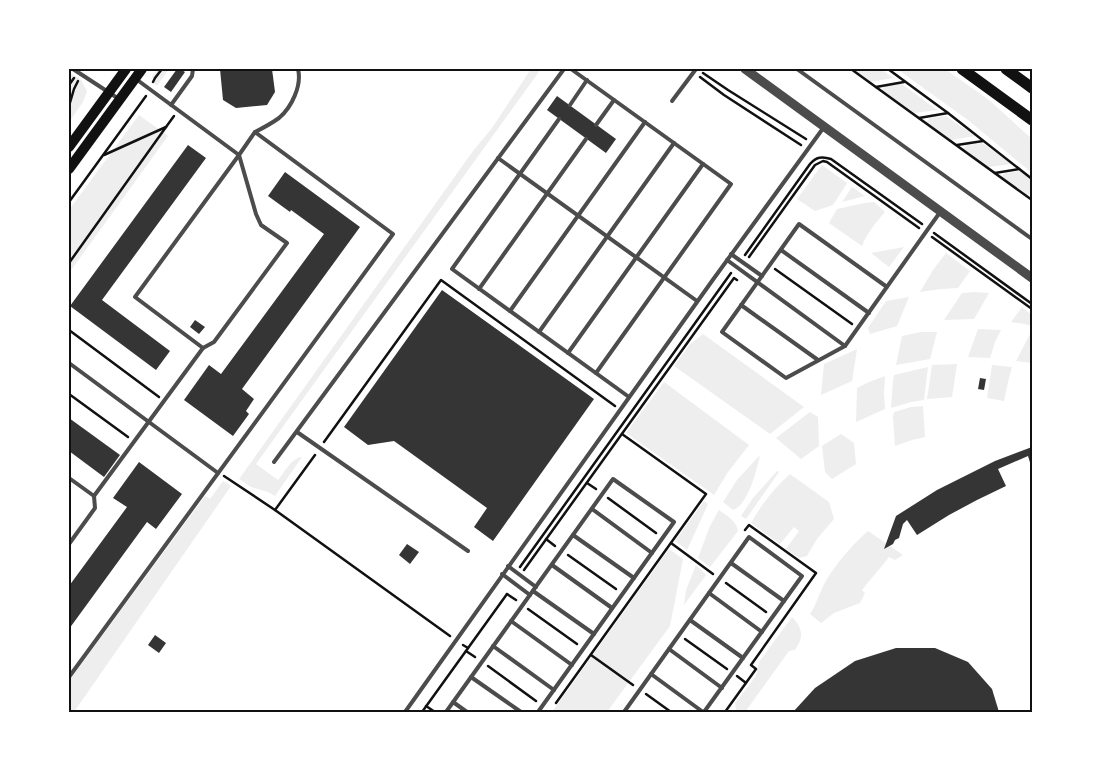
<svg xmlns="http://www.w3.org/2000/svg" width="1101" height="781" viewBox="0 0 1101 781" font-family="Arial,sans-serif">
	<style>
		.green { fill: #eee }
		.building { fill: #353535 }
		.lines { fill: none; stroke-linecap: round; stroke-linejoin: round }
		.path { stroke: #111; stroke-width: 2.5 }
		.service { stroke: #4c4c4c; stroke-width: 4 }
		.tertiary { stroke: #4c4c4c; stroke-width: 9 }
		.secondary { stroke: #111; stroke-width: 10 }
		.primary { stroke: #111; stroke-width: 11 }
		.neatline { fill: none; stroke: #111; stroke-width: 2 }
	</style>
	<rect width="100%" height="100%" fill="#fff"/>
	<g class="green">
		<polygon points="158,69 169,69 157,86 154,83 152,76"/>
		<path d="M531,69H541L256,464L278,480C285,472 291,458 302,457L275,496L268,492L251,487L239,479L473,151L492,128Z"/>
		<polygon points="853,69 881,69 893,78 871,82"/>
		<polygon points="897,69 945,69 989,100 1032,139 1032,173 968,120"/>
		<polygon points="69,72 81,80 87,91 83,102 69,122"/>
		<polygon points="902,84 937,110 915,113 882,90 886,86"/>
		<polygon points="139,115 168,136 69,273 69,210"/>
		<polygon points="946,116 975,136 952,140 926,122 930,118"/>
		<polygon points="982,143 1012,164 989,167 963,149 967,145"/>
		<polygon points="822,165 847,183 833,205 815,211 797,199"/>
		<polygon points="1020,171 1032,179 1032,194 1026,195 1001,177 1005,173"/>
		<polygon points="852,187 865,196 842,202"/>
		<path d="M874,202L885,212C876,222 867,233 862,246L829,223L837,209L865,203Z"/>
		<polygon points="904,247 889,267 871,253"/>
		<polygon points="946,253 970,271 958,288 941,289 920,292 933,270"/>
		<polygon points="975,292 989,293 974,319 944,320 962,293"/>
		<polygon points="909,297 897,326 870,334 868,328 886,301"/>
		<polygon points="1022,307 1032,315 1032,326 1025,324 1011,322"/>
		<polygon points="978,329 1001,330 995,342 990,358 968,357"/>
		<polygon points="921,332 937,332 930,359 896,365 902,336"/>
		<polygon points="703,334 804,407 770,434 674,366 690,344"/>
		<polygon points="1030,334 1032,335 1032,363 1016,361"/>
		<polygon points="857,349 852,381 821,395 824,364"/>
		<polygon points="957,364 952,397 927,399 932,365"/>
		<polygon points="992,365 1012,367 1008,382 1004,401 987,398"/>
		<polygon points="928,367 924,400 911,402 891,408 893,381 894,375"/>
		<polygon points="885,376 884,393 885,409 856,422 857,388 869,382"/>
		<polygon points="664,382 749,445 728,472 714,495 626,433"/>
		<polygon points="923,406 925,437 912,440 895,446 893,417 894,412 911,407"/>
		<polygon points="810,412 818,417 819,446 801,459 776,438"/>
		<polygon points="841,434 854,443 856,464 832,479 825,472 822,446"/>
		<path d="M760,455C757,469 748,505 733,510L723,502L737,480Z"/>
		<polygon points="777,471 779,472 746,519 741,516 753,498"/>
		<path d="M790,474L829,502L834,519L817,539L807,556L799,558L786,549L799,531L794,527L780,544L751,523C761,505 774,488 790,474Z"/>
		<polygon points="223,481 231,486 74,712 69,712 69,681 205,496 210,499"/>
		<polygon points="704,501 708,504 687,550 675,541"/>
		<path d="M719,510C727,516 736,520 738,531L710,567L698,558L710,526Z"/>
		<path d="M868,531L903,555L895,560L889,557C880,569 871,578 862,590L865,593L860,603L834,613L821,623L810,614C816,605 817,599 822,589C830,570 852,545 868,531Z"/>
		<polygon points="669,549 683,559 670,626 607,712 552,712"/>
		<polygon points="696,565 706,575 684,605 686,590"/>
		<path d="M792,617C803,628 804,637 795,650L789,651L745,712H739L738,710H736L735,703L756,676L759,662Z"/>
	</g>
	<g class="building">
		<polygon points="177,69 180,69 185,72 171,92 164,87"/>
		<polygon points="220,69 272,69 275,92 267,105 236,108 223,100"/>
		<polygon points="557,96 616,139 606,153 547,110"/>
		<polygon points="188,145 206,158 102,300 170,351 156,370 70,306"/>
		<polygon points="285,172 360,227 242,389 254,399 246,411 249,414 233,436 184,400 209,365 221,374 324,234 291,210 290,212 268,196"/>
		<polygon points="442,290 594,399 493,541 474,527 487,508 394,441 368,445 344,427"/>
		<polygon points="195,320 205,327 199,334 190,327"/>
		<polygon points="980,378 986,379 984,390 978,389"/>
		<polygon points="69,418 120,455 104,477 69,451"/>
		<polygon points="1032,447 1032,469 1028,456 998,469 1006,486 977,500 949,515 917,535 907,520 903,524 899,538 895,540 893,544 884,549 896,516 937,490 995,461"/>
		<polygon points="139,462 182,494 156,529 147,522 69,629 69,586 127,507 113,498"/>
		<polygon points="407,544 419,552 410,564 399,555"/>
		<polygon points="155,635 166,643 159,653 148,645"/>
		<polygon points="896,648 935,648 968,662 992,689 999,712 793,712 815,688 855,661"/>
	</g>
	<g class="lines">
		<g class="path">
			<polyline points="851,69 1032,200"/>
			<polyline points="888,69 948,113 1032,179"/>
			<polyline points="703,73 728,90 806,139"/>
			<polyline points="700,77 724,95 801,145"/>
			<polyline points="153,82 155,78 162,69"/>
			<polyline points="69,85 74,78"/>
			<polyline points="876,87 904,82"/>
			<polyline points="69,106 74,89 78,81"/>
			<polyline points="919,118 948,113"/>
			<polyline points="957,145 983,141"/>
			<polyline points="104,155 166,127 174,116"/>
			<polyline points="995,173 1019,169"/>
			<polyline points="69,202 146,96"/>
			<polyline points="934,233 1032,304"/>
			<polyline points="932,237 1032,309"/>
			<path d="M745,255L810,164C816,157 822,156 831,159L922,224"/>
			<polyline points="749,257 815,165 823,161 827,162 919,228"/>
			<polyline points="69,263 166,127"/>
			<polyline points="775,269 852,324"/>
			<polyline points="69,330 159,397"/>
			<polyline points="69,394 128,437"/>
			<polyline points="324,442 441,280 615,406"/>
			<polyline points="224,476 275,510 450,636"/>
			<polyline points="587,483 596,489"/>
			<polyline points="608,498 656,533"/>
			<polyline points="275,510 315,455"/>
			<polyline points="546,539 555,546"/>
			<polyline points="671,543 713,574"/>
			<polyline points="568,555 616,589"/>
			<polyline points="520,567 731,273"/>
			<polyline points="524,570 734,278 737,280"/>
			<polyline points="726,583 766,612"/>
			<polyline points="507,594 516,600"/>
			<polyline points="528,609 577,644"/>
			<polyline points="685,639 727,669"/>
			<polyline points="463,645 468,648"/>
			<polyline points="466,651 475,657"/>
			<polyline points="591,655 633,685"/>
			<polyline points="488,666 536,701"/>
			<polyline points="737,676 746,683"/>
			<polyline points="646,694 671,712"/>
			<polyline points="556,703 706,494 622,434"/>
			<polyline points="426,706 435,712"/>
			<polyline points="422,712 507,594"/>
			<polyline points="725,712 756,669 751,665 816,573 749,525 745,530"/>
		</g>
		<g class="service">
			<polyline points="73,69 119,99"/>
			<polyline points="571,69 731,184 596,373"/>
			<polyline points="797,69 1032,239"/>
			<polyline points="136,79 239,155 135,297 203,348"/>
			<polyline points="672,101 696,69"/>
			<polyline points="171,105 192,76 193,69"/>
			<polyline points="570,105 587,80"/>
			<polyline points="559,119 452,269 629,397"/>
			<polyline points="596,125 614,100"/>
			<path d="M255,132C263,128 272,123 279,118C292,107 302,85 298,69"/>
			<polyline points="498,158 697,301"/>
			<polyline points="781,250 869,313"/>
			<polyline points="731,254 762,276"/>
			<polyline points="727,260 845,346"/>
			<polyline points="887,287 799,224 722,332 786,378 845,346 928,229 941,211"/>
			<polyline points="479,289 586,139"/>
			<polyline points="741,305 818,360"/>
			<polyline points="510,311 645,122"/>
			<polyline points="539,332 674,143"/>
			<polyline points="568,353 703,164"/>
			<polyline points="69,363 218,473"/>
			<polyline points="297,432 468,551"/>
			<polyline points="274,462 564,69"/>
			<polyline points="69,478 94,496 203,348 214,342 287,243 261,225 256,214 239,155 255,132 393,234 69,677"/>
			<polyline points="592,509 652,553"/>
			<polyline points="573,535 634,578"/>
			<polyline points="69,544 95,508 94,496"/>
			<polyline points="731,563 784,601"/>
			<polyline points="552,565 612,608"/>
			<polyline points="508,566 536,587"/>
			<polyline points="502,574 530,595"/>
			<polyline points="533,591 594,634"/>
			<polyline points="709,593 762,632"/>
			<polyline points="690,620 743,658"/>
			<polyline points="511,621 572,665"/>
			<polyline points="493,646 554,690"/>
			<polyline points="669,649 722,688"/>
			<polyline points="651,674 703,712"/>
			<polyline points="471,677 521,712"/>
			<polyline points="453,702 467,712"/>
			<polyline points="405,712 712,281 824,127"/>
			<polyline points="446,712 613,479 674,522 538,712"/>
			<polyline points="624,712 749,537 802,576 704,712"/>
		</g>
		<polyline class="tertiary" points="745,69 1032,278"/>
		<g class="secondary">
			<polyline points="69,147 126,69"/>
			<polyline points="69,169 142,69"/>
		</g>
		<g class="primary">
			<polyline points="962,69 1032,120"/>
			<polyline points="1006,69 1032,88"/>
		</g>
	</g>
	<rect width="1101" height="781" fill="none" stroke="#ffffff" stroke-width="140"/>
	<rect x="70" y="70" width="961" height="641" class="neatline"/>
</svg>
